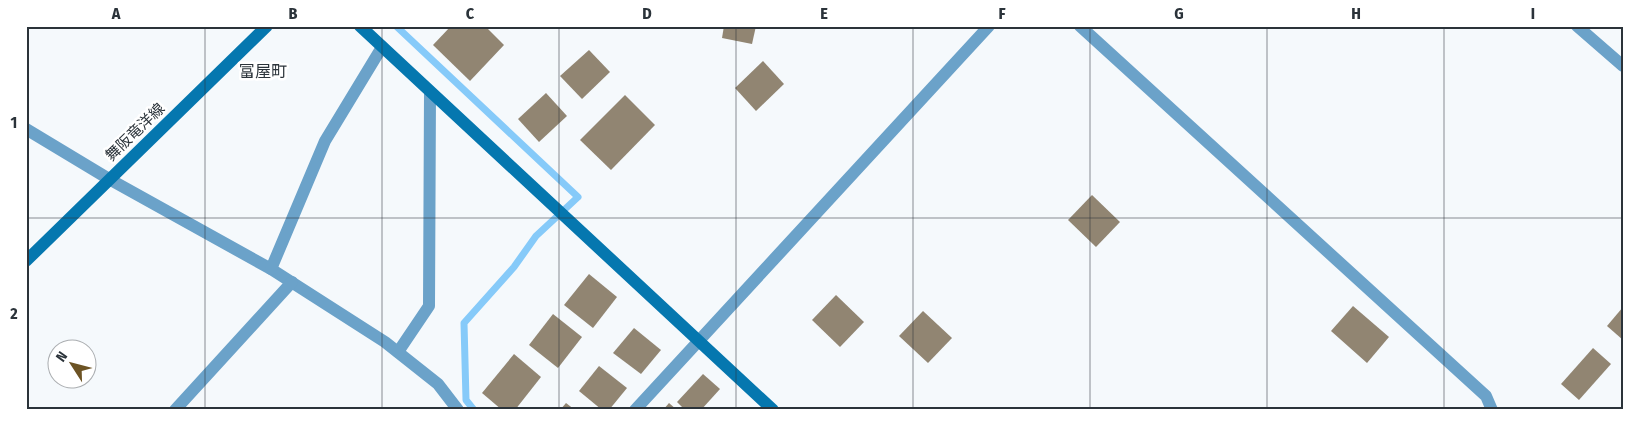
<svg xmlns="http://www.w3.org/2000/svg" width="1649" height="436" viewBox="0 0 1649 436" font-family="'Fira Sans Condensed','Noto Sans JP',sans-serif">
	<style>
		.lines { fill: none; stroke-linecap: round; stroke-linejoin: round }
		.stream { stroke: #86caf9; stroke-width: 7 }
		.building { fill: #918572 }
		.street { stroke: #6ba2c9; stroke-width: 12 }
		.secondary { stroke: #0577af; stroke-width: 12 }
		.grid { fill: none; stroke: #2b333a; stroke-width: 1; stroke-opacity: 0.55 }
		.labels { text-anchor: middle; stroke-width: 5; stroke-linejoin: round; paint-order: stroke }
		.street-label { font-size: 15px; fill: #2b333a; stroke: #fff }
		.neighbourhood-label { font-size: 16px; fill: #2b333a; stroke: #fff }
		.neatline { fill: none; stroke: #2b333a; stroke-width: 2 }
		.grid-label { font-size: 16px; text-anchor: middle; font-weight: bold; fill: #2b333a }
	</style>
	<rect width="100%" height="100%" fill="#f5f9fc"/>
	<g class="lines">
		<polyline class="stream" points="396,26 578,197 536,236 514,267 464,323 466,400 474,410"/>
	</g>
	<g class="building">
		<polygon points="451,26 485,26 504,45 470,81 433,45"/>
		<polygon points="724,26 756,26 752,44 722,38"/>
		<polygon points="589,50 610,72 582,99 560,76"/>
		<polygon points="763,61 784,84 756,111 735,88"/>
		<polygon points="546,93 567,116 539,142 518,119"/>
		<polygon points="625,95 655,125 611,170 580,140"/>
		<polygon points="1092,195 1120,222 1096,247 1068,220"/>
		<polygon points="589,274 617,297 593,328 564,305"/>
		<polygon points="836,295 864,322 840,347 812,320"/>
		<polygon points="1353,306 1389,337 1367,363 1331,331"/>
		<polygon points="1623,307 1623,340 1607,326"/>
		<polygon points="923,311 952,338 928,363 899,336"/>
		<polygon points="553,314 582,337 558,368 529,345"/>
		<polygon points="634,328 661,350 641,374 613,353"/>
		<polygon points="1593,348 1611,364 1579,400 1561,384"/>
		<polygon points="514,354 541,377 515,410 502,410 482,393"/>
		<polygon points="599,366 627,388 609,410 602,410 579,391"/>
		<polygon points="703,374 720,389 701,410 685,410 677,402"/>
		<polygon points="566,403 575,410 560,410"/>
		<polygon points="669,403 677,410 663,410"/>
	</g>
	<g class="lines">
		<g class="street">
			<polyline points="1080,26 1486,396 1492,410"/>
			<polyline points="1577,26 1623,66"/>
			<polyline points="26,129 109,179 271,269 385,342 438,384 458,410"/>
			<polyline points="271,269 325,141 382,47"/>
			<polyline points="398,352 429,306 430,93"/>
			<polyline points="175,410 292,282"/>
			<polyline points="635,410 989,26"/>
		</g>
		<g class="secondary">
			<polyline points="360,26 773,410"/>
			<polyline points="26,261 267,26"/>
		</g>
	</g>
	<path class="grid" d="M205,26V410M382,26V410M559,26V410M736,26V410M913,26V410M1090,26V410M1267,26V410M1444,26V410M26,218H1623"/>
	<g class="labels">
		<g class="street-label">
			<text transform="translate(135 132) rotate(-44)" y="5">舞阪竜洋線</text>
		</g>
		<g class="neighbourhood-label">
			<text x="263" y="77">富屋町</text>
		</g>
	</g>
	<rect width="1649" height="436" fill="none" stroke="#ffffff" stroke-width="55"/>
	<g transform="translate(72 364) rotate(306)"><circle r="24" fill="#ffffff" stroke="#aaadb0"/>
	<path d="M0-4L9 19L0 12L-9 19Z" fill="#6c5324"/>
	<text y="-8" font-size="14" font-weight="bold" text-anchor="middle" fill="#2b333a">N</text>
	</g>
	<rect x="28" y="28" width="1594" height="380" class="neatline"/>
	<g class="grid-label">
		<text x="116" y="19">A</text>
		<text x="293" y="19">B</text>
		<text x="470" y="19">C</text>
		<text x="647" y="19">D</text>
		<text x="824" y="19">E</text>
		<text x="1002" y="19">F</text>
		<text x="1179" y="19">G</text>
		<text x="1356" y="19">H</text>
		<text x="1533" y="19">I</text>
		<text x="14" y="128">1</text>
		<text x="14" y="319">2</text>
	</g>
</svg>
